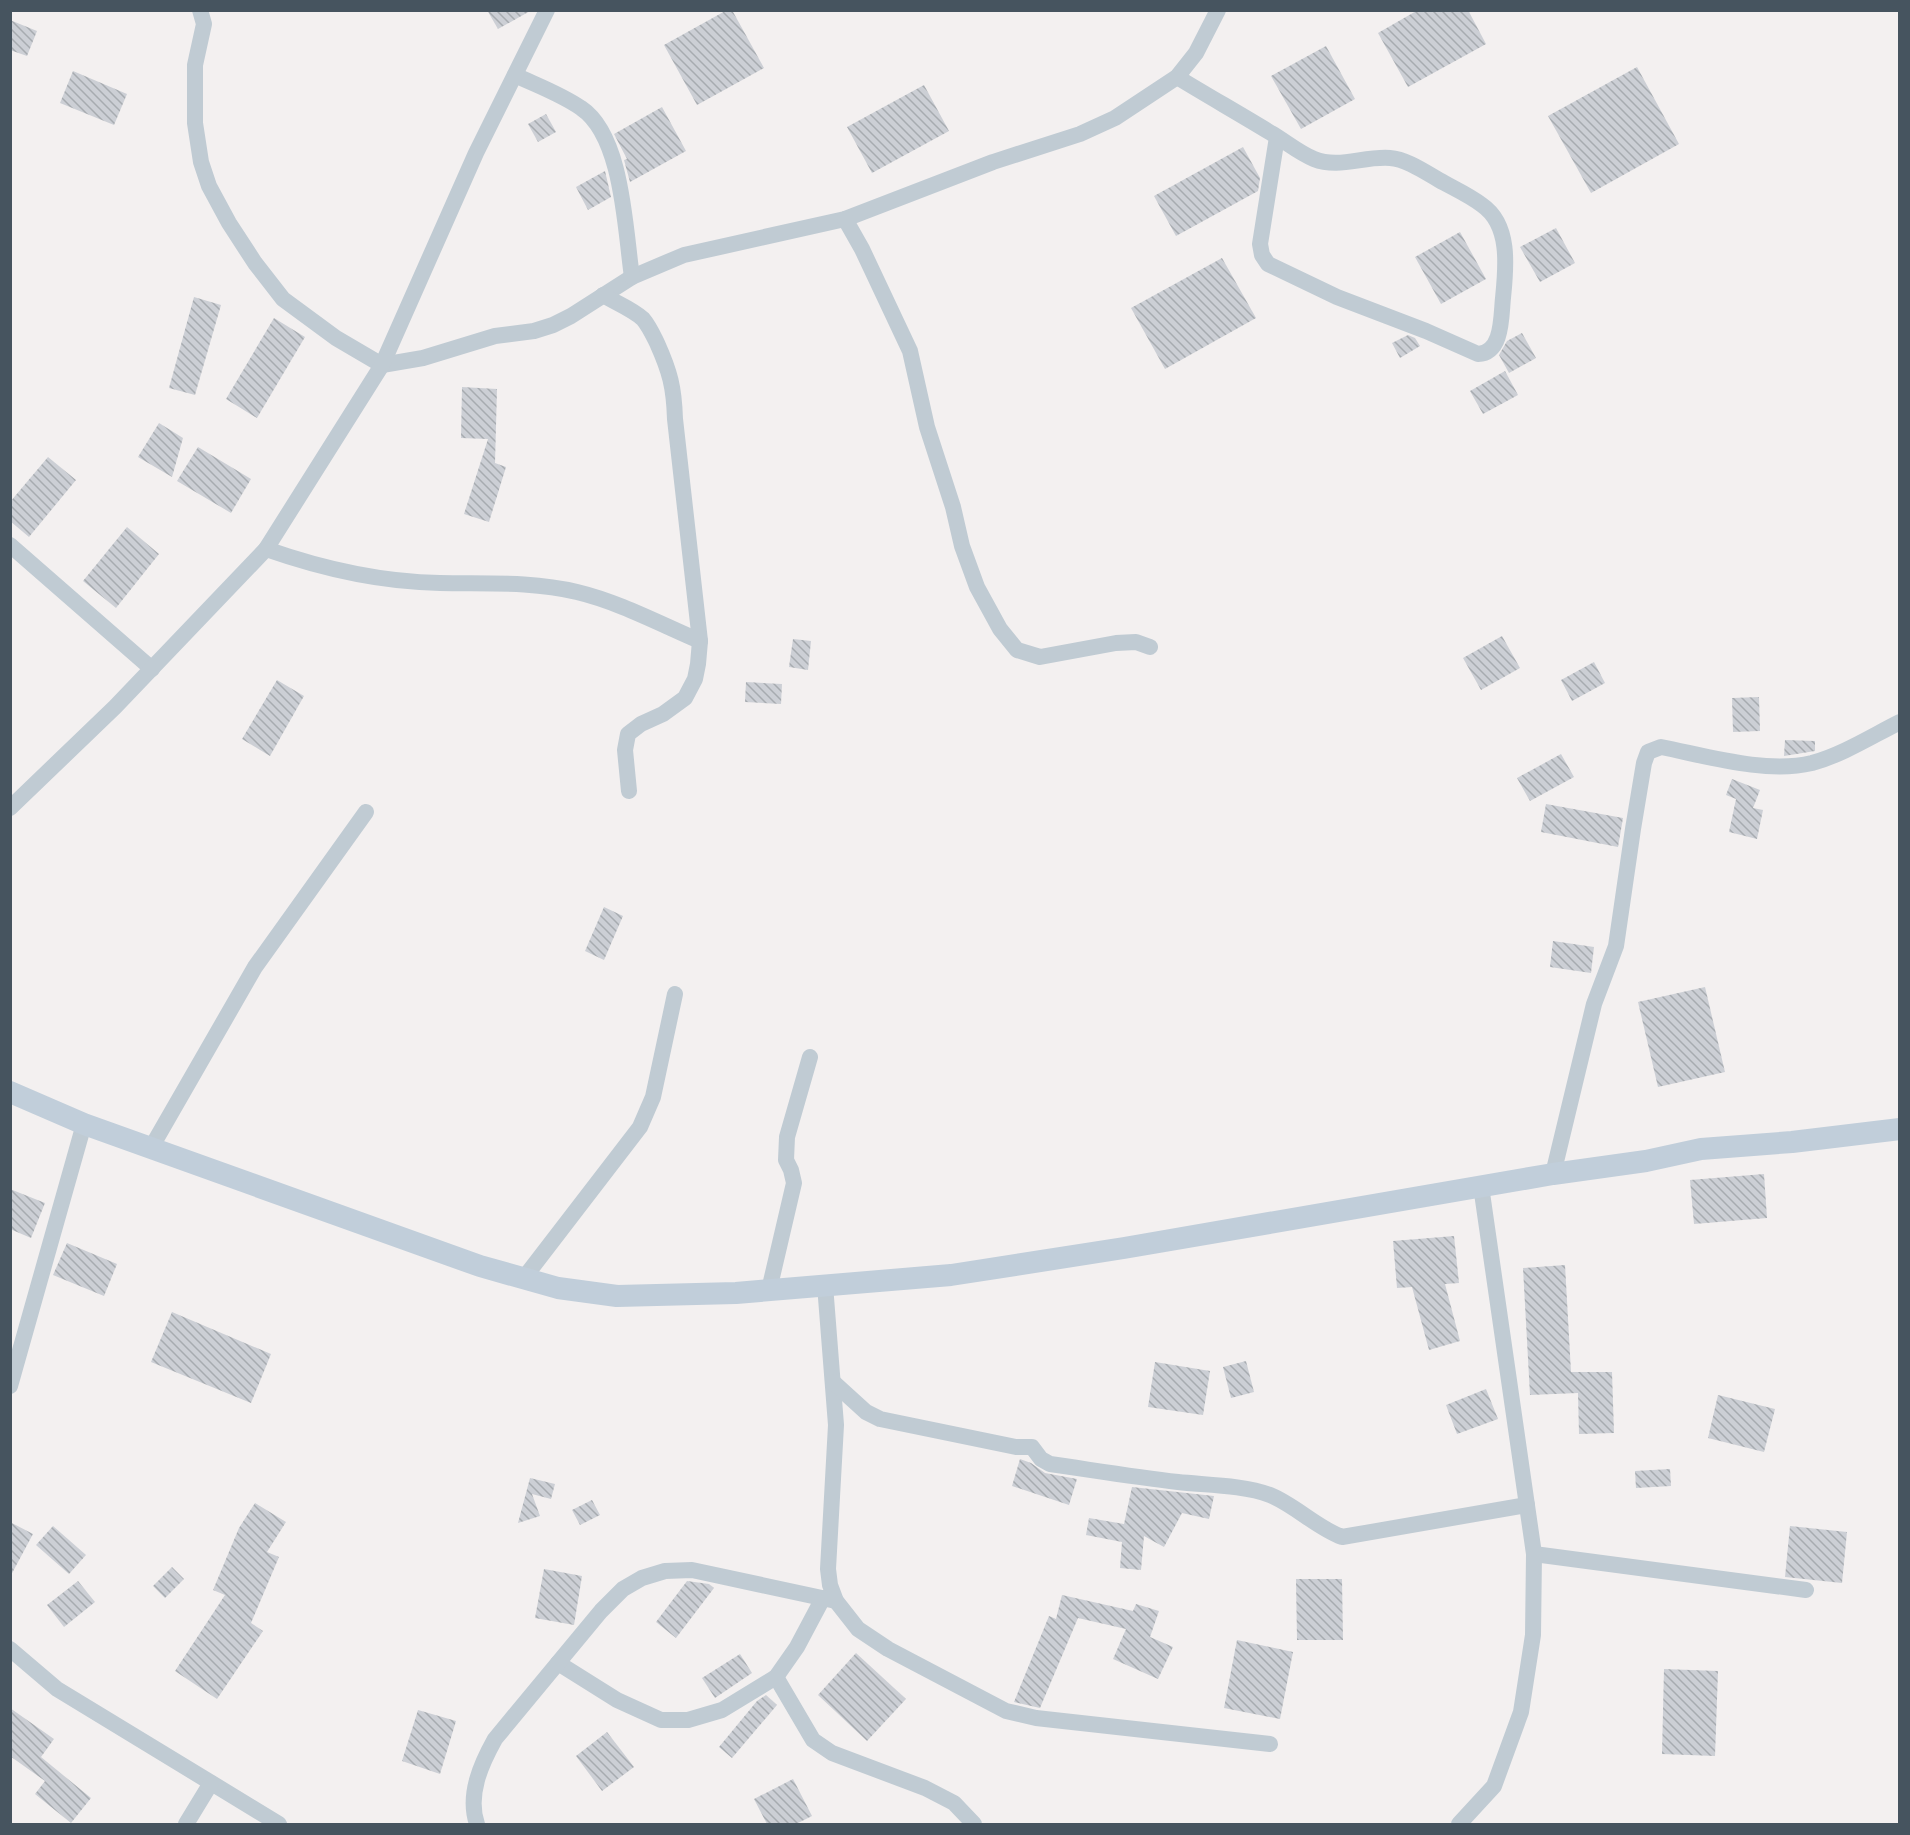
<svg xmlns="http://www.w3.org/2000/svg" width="1910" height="1835" viewBox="0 0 1910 1835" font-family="Manrope,sans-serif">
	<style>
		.building { fill: url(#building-back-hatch) }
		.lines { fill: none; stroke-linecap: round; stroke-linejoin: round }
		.street { stroke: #c0cbd3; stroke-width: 16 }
		.secondary { stroke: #c1ceda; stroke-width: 22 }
	</style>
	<defs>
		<pattern id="building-back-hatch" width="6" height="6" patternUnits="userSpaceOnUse" patternTransform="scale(1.5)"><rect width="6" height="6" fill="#cccfd5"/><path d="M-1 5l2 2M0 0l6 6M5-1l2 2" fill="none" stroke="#a7abb0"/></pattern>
	</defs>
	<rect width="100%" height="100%" fill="#f3f0f0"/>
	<g class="building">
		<polygon points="487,10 532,10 498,29"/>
		<polygon points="727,10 732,10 764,68 697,105 664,45"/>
		<polygon points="1418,10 1468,10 1486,44 1408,87 1378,33"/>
		<polygon points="10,20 37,31 27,56 10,50"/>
		<polygon points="1326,46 1355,99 1301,129 1271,76"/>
		<polygon points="1637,67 1679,144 1591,193 1548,116"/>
		<polygon points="73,71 127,94 114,125 60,103"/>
		<polygon points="924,85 949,131 872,173 847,127"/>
		<polygon points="662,107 686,151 630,182 624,160 627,159 614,134"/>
		<polygon points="546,114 556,132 538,142 528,124"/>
		<polygon points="1243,147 1260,178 1258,191 1176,236 1154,196"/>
		<polygon points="605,171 611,197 588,210 576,187"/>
		<polygon points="1556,228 1575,263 1540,282 1520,247"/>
		<polygon points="1460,232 1486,279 1441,304 1415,257"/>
		<polygon points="1222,258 1256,318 1165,369 1131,308"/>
		<polygon points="194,297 221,305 195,395 169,388"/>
		<polygon points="274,318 305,337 257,418 226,399"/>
		<polygon points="1522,333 1536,358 1509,373 1499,355 1507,341"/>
		<polygon points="1408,335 1415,338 1420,346 1400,358 1392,343"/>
		<polygon points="1505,371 1518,395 1483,414 1470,391"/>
		<polygon points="462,387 497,389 495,463 506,467 489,522 464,514 488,439 461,438"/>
		<polygon points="159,423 183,438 172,477 138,457"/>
		<polygon points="198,447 251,479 231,513 177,481"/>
		<polygon points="48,457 76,480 29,537 10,521 10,502"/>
		<polygon points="127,527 159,554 116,608 83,581"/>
		<polygon points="1502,636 1520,668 1481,690 1463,658"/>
		<polygon points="793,639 811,641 808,670 789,667"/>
		<polygon points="1594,662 1605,683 1572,701 1561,680"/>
		<polygon points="277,680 304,696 270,756 242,739"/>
		<polygon points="746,682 782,684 781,704 745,702"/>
		<polygon points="1759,697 1760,731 1733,732 1732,698"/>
		<polygon points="1785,740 1815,741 1815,751 1784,756"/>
		<polygon points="1561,754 1574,777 1530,801 1517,778"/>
		<polygon points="1732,779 1760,790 1753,808 1763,810 1757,839 1729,832 1736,799 1726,795"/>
		<polygon points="1546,804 1623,818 1618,847 1541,832"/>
		<polygon points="604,907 623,916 604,960 585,951"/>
		<polygon points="1553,941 1594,947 1591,973 1550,967"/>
		<polygon points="1705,987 1725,1072 1658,1087 1638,1002"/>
		<polygon points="1764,1174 1767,1218 1694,1224 1690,1180"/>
		<polygon points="10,1189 45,1203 31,1238 10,1229"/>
		<polygon points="1454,1236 1459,1283 1445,1284 1460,1341 1429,1350 1412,1287 1397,1288 1393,1241"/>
		<polygon points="67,1243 117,1264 104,1296 53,1275"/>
		<polygon points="1565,1265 1571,1372 1612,1372 1614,1433 1579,1434 1578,1393 1530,1395 1523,1268"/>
		<polygon points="172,1312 271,1354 251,1403 151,1362"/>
		<polygon points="1246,1361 1254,1392 1231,1398 1223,1367"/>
		<polygon points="1155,1362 1210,1371 1203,1415 1148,1407"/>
		<polygon points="1486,1389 1498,1419 1457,1434 1446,1405"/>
		<polygon points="1718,1395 1775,1409 1764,1452 1708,1438"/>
		<polygon points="1020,1459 1031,1463 1045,1473 1077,1479 1069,1505 1012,1486"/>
		<polygon points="1670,1469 1671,1486 1636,1488 1635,1471"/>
		<polygon points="530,1478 555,1484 551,1499 532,1494 540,1516 518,1523"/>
		<polygon points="1132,1487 1214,1496 1209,1519 1182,1513 1164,1547 1144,1536 1141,1570 1120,1568 1122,1542 1086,1535 1089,1518 1124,1524"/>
		<polygon points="592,1500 600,1515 580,1525 572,1510"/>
		<polygon points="255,1503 286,1522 267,1552 279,1557 251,1623 263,1631 217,1699 175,1671 225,1595 213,1590 239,1528"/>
		<polygon points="10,1522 33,1534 10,1577"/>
		<polygon points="53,1526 86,1555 69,1574 36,1545"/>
		<polygon points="1790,1526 1847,1532 1842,1583 1785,1577"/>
		<polygon points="172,1567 184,1579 165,1598 153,1586"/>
		<polygon points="544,1569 582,1576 574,1625 535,1618"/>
		<polygon points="1296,1579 1342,1579 1343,1640 1297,1640"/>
		<polygon points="78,1581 95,1602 64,1627 47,1605"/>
		<polygon points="687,1581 709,1584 714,1588 676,1638 656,1622"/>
		<polygon points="1062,1595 1133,1611 1136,1604 1159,1611 1150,1637 1173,1647 1158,1679 1113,1659 1126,1629 1078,1618 1040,1708 1014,1702 1049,1616 1056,1619"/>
		<polygon points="1237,1640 1293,1652 1280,1719 1224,1708"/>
		<polygon points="856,1653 906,1699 867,1741 818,1695"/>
		<polygon points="740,1654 752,1673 715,1698 702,1678"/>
		<polygon points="1664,1669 1718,1671 1715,1756 1662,1754"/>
		<polygon points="766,1695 777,1705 732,1758 719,1747 757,1701"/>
		<polygon points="10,1708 54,1739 41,1757 91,1798 71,1823 35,1794 45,1781 10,1756"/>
		<polygon points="418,1710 456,1721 440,1774 402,1761"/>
		<polygon points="607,1732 634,1767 602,1791 576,1756"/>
		<polygon points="793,1779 812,1816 796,1824 767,1824 754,1799"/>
	</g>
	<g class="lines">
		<g class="street">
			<polyline points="200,10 204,24 195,65 195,123 201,162 209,186 229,223 255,263 283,299 336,338 382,365 423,358 495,336 534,331 553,325 571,316 632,277 684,255 845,219 993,162 1080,134 1115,118 1177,77 1196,53 1218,10"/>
			<path d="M515,75C536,85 561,94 581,108C623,136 625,230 632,277"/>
			<path d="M1177,77C1208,96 1240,114 1271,133C1285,141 1299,153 1314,159C1339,169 1363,156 1390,158C1406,159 1425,172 1439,180C1453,188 1469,195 1482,205C1511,225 1506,268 1503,298C1501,316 1503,353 1478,354L1426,331L1337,297L1268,264L1262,255L1260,244L1277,137"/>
			<polyline points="845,219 862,249 910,351 927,427 953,507 962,546 977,587 1000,629 1017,650 1040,657 1116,643 1136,642 1150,647"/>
			<path d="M603,295C616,303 632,309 643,319C649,326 653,335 657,343C670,372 674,387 675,419L700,641L698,664L695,679L685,698L663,714L641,724L628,734L625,750L629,791"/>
			<polyline points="10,545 152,669"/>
			<path d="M266,549C323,569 379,582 440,583C486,584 532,581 577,592C619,602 660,624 700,641"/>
			<polyline points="10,808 115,707 266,549 382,365 476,153 547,10"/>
			<polyline points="151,1148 255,967 366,812"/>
			<path d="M1553,1174L1594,1004L1616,946L1633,829L1644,763L1648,752L1661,747C1707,756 1766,774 1812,763C1842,755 1872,736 1900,722"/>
			<polyline points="524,1278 640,1127 653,1097 675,994"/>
			<polyline points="825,1285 836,1425 828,1569 830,1585 836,1601 858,1629 888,1649 1006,1711 1036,1718 1270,1744"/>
			<polyline points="769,1290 794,1183 791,1170 786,1160 787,1137 810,1057"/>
			<path d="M833,1382L866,1412L880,1419L1016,1447H1032L1041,1459L1050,1464C1092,1470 1135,1477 1178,1482C1206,1485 1244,1485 1270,1495C1295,1505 1317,1528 1342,1537L1527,1505"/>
			<polyline points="10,1386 84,1124"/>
			<polyline points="1534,1554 1806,1590"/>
			<polyline points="10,1649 57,1689 279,1824"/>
			<polyline points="558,1663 617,1700 661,1720 688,1720 722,1710 776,1677 797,1647 823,1598"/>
			<polyline points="776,1677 813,1740 832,1753 925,1788 954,1803 974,1824"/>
			<polyline points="186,1824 211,1783"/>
			<path d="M477,1824C467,1795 481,1764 495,1739L601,1611L623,1589L642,1578L665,1571L692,1570L836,1601"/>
			<polyline points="1459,1824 1494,1786 1521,1712 1533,1635 1534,1554 1481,1186"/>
		</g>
		<polyline class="secondary" points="10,1092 84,1124 480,1266 558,1288 617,1296 736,1293 951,1275 1124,1248 1553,1174 1646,1161 1701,1149 1792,1142 1900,1129"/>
	</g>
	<rect width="1910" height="1835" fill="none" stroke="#46545f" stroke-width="24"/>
</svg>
